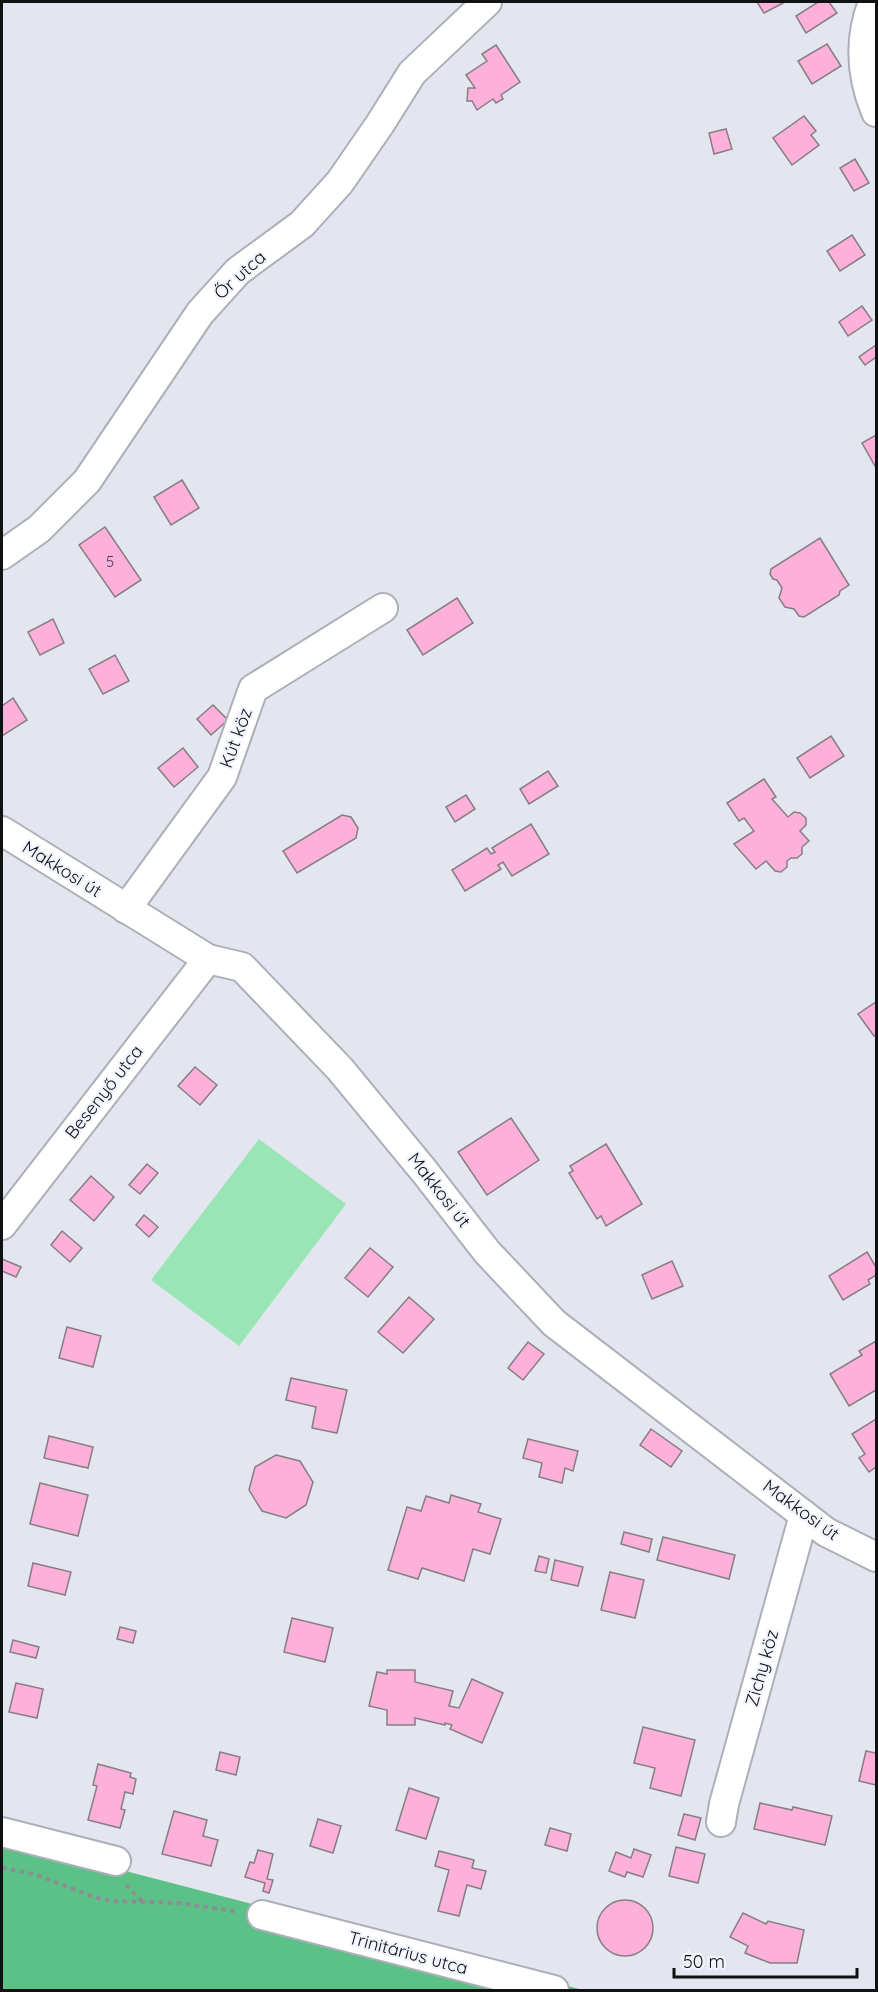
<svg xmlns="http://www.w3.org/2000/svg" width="878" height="1992" viewBox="0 0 878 1992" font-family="Quicksand,sans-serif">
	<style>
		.green { fill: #9ae5b6 }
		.forest { fill: #5bc187 }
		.building { fill: #fcb0da; stroke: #867e82; stroke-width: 1.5 }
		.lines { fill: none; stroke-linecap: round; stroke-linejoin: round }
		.minor-casing { stroke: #acafb7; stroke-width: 32 }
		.path { stroke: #8c8e94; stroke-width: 4; stroke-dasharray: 4.5 4.5; stroke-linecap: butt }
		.minor { stroke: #fff; stroke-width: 28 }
		.labels { text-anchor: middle; stroke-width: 4.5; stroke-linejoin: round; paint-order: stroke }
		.number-label { font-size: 15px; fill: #4b3945 }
		.street-label { font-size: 18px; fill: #101113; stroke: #f1f4fc }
	</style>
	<rect width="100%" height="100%" fill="#e4e6ef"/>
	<polygon class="green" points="259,1139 346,1204 239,1346 151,1280"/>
	<polygon class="forest" points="2,1834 114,1868 583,1990 2,1990"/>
	<g class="building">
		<polygon points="757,2 785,2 764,13"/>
		<polygon points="818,2 829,2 837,13 806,33 796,16"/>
		<polygon points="827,44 841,66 812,84 798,61"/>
		<polygon points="496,45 520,82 501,95 503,99 496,103 493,99 477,110 472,101 467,101 468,88 475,88 466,75 487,61 482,54"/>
		<polygon points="804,116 816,131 811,135 819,145 792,165 773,138"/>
		<polygon points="726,129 732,149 714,154 709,133"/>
		<polygon points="855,159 869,183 854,191 840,168"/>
		<polygon points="852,235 865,255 840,271 827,251"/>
		<polygon points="862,306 872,320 848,336 839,322"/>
		<polygon points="876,345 876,357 865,365 859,357"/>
		<polygon points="876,435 876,465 875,466 862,443"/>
		<polygon points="182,480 199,508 171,525 154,497"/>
		<polygon points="105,527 141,580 115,597 79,545"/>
		<polygon points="820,538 849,585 840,591 839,595 804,617 799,616 794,609 785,607 779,598 782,588 777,580 773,579 770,574 771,569"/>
		<polygon points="457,598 473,623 423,655 407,630"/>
		<polygon points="53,619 64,643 40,655 28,632"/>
		<polygon points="115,655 129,681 103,694 89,669"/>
		<polygon points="13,698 27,720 2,736 2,706"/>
		<polygon points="213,705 228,720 211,735 197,719"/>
		<polygon points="831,736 844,756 810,778 797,758"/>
		<polygon points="183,748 198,767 174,787 158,768"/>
		<polygon points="548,771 558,786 529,804 520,789"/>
		<polygon points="764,779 776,797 772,799 788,817 794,812 800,813 806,818 806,825 800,831 809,841 802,847 802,854 797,858 791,858 787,861 787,867 781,872 775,871 766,861 756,869 734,844 754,831 744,818 739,821 727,803"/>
		<polygon points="466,795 475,809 455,822 446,807"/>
		<polygon points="342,815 351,817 358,828 356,838 297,873 283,851"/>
		<polygon points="531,824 549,854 512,876 503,862 498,865 501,869 465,891 452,870 487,848 491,854 495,852 492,848"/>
		<polygon points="876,1002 876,1035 874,1036 858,1014"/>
		<polygon points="195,1067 217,1085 200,1105 178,1086"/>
		<polygon points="511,1118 539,1160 487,1195 458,1152"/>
		<polygon points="606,1144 642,1204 606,1226 601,1216 597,1219 569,1173 573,1171 570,1166"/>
		<polygon points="147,1164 158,1173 140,1194 129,1185"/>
		<polygon points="91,1176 114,1197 94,1221 70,1200"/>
		<polygon points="144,1215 158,1227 149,1237 136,1225"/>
		<polygon points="62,1231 82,1248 70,1262 51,1245"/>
		<polygon points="370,1248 393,1267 368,1297 345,1278"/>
		<polygon points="867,1252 876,1267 876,1275 868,1280 870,1284 843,1300 829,1276"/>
		<polygon points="2,1259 21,1267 16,1277 2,1271"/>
		<polygon points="672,1261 683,1286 652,1299 642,1275"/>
		<polygon points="409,1297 434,1319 403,1353 378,1332"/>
		<polygon points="67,1327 101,1336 93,1367 59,1358"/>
		<polygon points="876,1341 876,1390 849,1406 830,1374 862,1355 859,1351"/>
		<polygon points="528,1342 544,1354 523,1380 508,1368"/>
		<polygon points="291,1378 347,1390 337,1433 312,1428 316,1407 286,1400"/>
		<polygon points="876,1419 876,1467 869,1472 859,1458 865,1454 852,1434"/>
		<polygon points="651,1429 682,1451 671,1467 640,1445"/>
		<polygon points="49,1436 93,1447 88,1468 44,1458"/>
		<polygon points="528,1439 578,1451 573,1471 565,1468 562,1483 539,1477 542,1463 523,1458"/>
		<polygon points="276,1455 300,1461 313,1482 306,1505 286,1518 262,1511 249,1490 255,1467"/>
		<polygon points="40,1483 88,1495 78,1536 30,1524"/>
		<polygon points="451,1495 481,1504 478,1512 501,1519 490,1554 473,1549 464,1581 422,1568 418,1579 388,1570 407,1507 421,1511 426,1496 449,1503"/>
		<polygon points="624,1532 652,1539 649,1552 621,1544"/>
		<polygon points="663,1537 735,1555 729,1579 657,1560"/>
		<polygon points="539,1556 549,1559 546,1573 535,1571"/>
		<polygon points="555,1560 583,1567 578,1586 551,1580"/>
		<polygon points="33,1563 71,1572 65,1595 28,1586"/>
		<polygon points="610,1572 644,1580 635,1618 601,1610"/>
		<polygon points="292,1618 333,1628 325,1662 284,1652"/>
		<polygon points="120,1627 136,1631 133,1643 117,1639"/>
		<polygon points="13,1640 39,1647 36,1658 10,1652"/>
		<polygon points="387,1670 415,1670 415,1682 453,1691 449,1706 459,1708 472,1679 503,1693 482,1743 450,1729 452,1725 445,1723 445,1725 415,1718 415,1725 387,1725 387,1710 369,1706 377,1672 387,1674"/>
		<polygon points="16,1683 43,1689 37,1718 9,1712"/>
		<polygon points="643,1727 695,1740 681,1796 650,1788 655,1768 634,1763"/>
		<polygon points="866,1751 876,1753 876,1785 859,1781"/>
		<polygon points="220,1752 240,1757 236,1775 216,1770"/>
		<polygon points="98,1764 131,1773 130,1777 136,1779 133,1794 125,1792 121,1809 125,1810 120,1828 88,1820 97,1786 93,1785"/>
		<polygon points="409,1788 439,1798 426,1839 396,1830"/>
		<polygon points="760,1803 792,1810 793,1807 832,1816 825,1845 754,1829"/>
		<polygon points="174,1811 207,1820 203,1836 218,1840 211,1866 162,1854"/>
		<polygon points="684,1814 701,1818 695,1840 678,1835"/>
		<polygon points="318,1819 341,1826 333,1853 310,1846"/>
		<polygon points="550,1828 571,1834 567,1851 545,1845"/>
		<polygon points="676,1847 705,1854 698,1883 669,1876"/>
		<polygon points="634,1849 651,1855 643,1877 627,1872 625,1877 609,1871 616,1852 631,1858"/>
		<polygon points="258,1850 273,1854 267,1879 273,1880 269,1893 263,1891 265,1883 245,1877 250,1862 254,1863"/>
		<polygon points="439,1851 474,1860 472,1868 486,1871 481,1889 467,1885 459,1916 438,1911 449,1870 435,1866"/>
		<circle cx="625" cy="1928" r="28"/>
		<polygon points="743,1913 766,1924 768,1921 804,1930 797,1963 770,1963 745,1953 748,1946 730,1937"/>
	</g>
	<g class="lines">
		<defs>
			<g id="minor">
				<path d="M873,2C859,38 861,76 876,112"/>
				<polyline points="2,555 39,529 87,481 200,313 238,271 302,224 340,182 380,124 412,73 487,2"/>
				<polyline points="2,831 208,959 242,967 340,1069 424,1171 487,1252 554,1323 826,1532 876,1557"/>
				<polyline points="126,909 222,777 253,689 383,608"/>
				<polyline points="2,1225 208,959"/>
				<polyline points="721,1822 724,1804 804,1515"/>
				<polyline points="2,1832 116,1861"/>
				<polyline points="262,1915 554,1990"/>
			</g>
		</defs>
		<use href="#minor" class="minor-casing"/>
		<g class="path">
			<polyline points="2,1868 34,1874 97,1898 111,1901 180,1903 238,1912"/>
			<polyline points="126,1885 143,1902"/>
		</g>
		<use href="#minor" class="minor"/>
	</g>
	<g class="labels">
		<g class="number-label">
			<text x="110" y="567">5</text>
		</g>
		<g class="street-label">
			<text transform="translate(240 275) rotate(-42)" y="6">Őr utca</text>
			<text transform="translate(236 738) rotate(-70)" y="6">Kút köz</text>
			<text transform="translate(62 869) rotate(32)" y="6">Makkosi út</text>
			<text transform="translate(104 1092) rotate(-52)" y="6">Besenyő utca</text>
			<text transform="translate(439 1190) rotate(52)" y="6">Makkosi út</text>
			<text transform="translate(801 1510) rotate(36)" y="6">Makkosi út</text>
			<text transform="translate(762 1668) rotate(-74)" y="6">Zichy köz</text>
			<text transform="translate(408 1953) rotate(15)" y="6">Trinitárius utca</text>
		</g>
	</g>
	<rect width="878" height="1992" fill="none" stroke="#101113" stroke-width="6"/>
	<path d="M674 1968v9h183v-9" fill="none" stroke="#101113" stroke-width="3"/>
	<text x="683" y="1968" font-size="18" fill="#101113" stroke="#f1f4fc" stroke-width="4.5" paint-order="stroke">50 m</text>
</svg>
